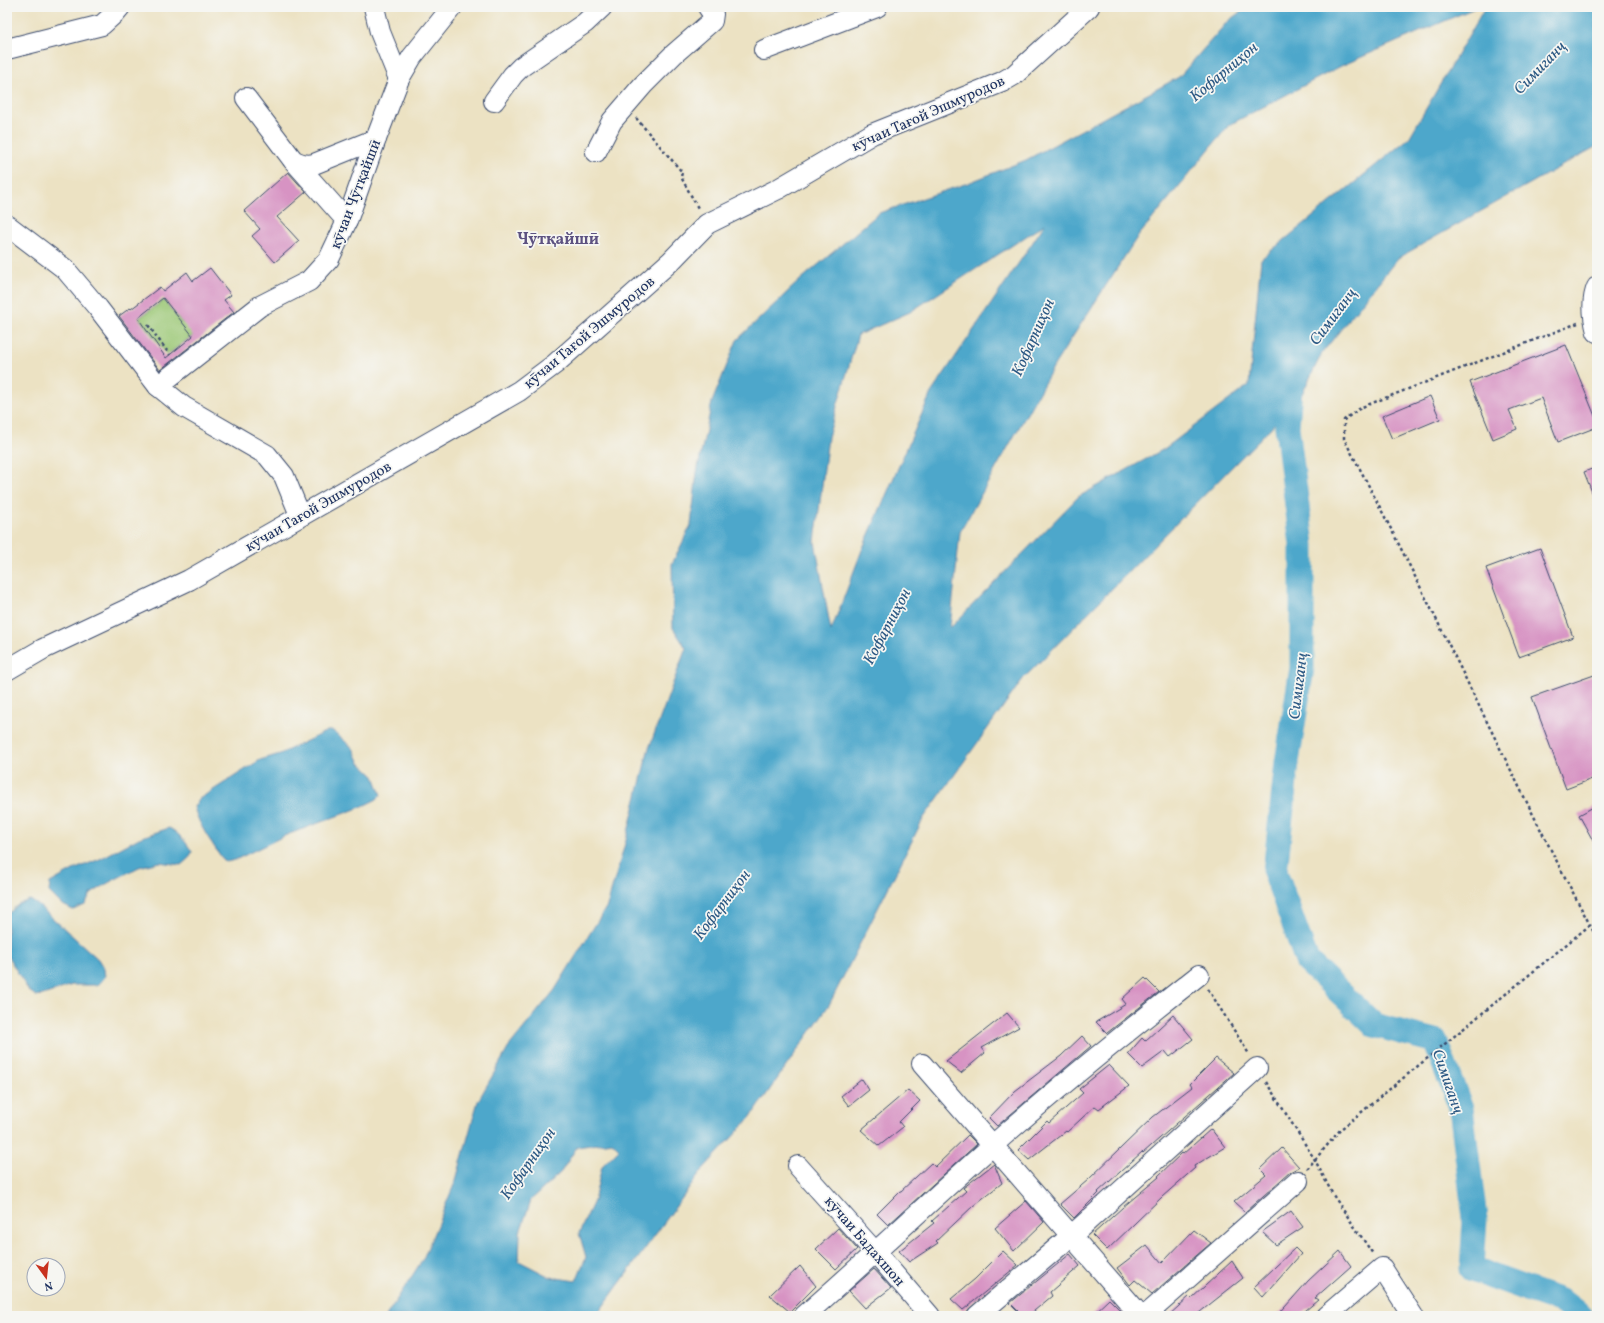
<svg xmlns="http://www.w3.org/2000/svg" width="1604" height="1323" viewBox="0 0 1604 1323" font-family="Vollkorn,serif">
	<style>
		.green { fill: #9bc876; stroke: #5b7c6a }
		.water { fill: #4da7cb; stroke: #346b94; fill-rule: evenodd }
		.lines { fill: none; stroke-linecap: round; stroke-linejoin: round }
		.river { stroke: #4da7cb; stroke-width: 25 }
		.building { fill: #d793c3; fill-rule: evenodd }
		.minor-casing { stroke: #3a4a6d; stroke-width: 22 }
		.path { stroke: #3a4a6d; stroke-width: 2.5; stroke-dasharray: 3 3; stroke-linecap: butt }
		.minor { stroke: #fff; stroke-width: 20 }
		.labels { text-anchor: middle; stroke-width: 3.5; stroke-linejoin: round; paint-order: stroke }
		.street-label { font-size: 15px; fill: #1b2f5e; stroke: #f6f6f2 }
		.water-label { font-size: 16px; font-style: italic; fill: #2c5984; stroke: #f6f6f2 }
		.neighbourhood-label { font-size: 16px; font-weight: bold; fill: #5d5281; stroke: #f6f6f2 }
	</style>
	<rect width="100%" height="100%" fill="#f6f6f2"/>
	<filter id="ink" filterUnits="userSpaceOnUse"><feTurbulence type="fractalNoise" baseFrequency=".025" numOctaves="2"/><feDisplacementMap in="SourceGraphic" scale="8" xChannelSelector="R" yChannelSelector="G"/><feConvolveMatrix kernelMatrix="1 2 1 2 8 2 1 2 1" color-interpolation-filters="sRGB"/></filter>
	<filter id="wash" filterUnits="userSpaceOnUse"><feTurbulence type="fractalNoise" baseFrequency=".012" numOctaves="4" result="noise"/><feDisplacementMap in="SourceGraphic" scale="16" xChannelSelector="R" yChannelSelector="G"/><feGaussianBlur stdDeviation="0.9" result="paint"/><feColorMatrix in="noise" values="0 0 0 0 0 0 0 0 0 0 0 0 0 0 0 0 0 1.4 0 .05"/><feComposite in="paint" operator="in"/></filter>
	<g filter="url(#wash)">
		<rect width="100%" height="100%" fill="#ece2c3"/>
		<polygon class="green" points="164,300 182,323 189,318 199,331 167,355 139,318"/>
		<g class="water">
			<path d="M1247,7H1477L1341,66L1229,125L1136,239L1055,364L960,532L950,628L1078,497L1164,449L1249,385L1261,259L1409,138L1485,7H1597V146L1398,258L1322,353L1300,398L1023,679L923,819L829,1005L750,1118L704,1168L596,1316H543L548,1310L526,1316H386L423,1259L456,1180L478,1101L510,1045L554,991L607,906L626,840L648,751L686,648L673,628L672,564L691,525L697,472L712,402L737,340L799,281L879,213L968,183L1026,160L1179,77L1228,21ZM1045,224L931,393L862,550L831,631L815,542L828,437L858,335L910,312ZM612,1142L619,1149L602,1166L594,1201L579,1233L586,1257L576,1281L550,1277L519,1261L520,1232L531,1200L561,1172L577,1147Z"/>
			<path d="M327,731H333L353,748L360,763L374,776L381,795L377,799L361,807L284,836L235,860L226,862L222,858C211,842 199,826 194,807L199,799L260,760L280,754Z"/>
			<path d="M169,828C178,832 187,843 192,852L189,858L181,865L159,862L139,867L108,883L91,894L85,905L73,910L61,904L49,892L50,883L73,870L100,859L139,838Z"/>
			<polygon points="30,900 38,905 98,959 104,969 105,977 98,985 72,985 43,995 36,996 29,991 7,955 7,915 19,904"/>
		</g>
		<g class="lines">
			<polyline class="river" points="1295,377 1290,388 1287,427 1302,545 1302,668 1287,762 1275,872 1307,961 1374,1025 1435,1041 1461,1108 1475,1219 1472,1269 1563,1302 1581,1316"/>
		</g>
		<g id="blocks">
			<g class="building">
				<polygon points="288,172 306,192 277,217 299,241 275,262 252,236 260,229 244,211"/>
				<path d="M210,268L231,295L224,300L234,312L160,370L119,316L130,308L131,309L160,287L163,291L187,272L193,281ZM163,298L193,336L166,358L138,318Z"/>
				<polygon points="1566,345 1597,421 1597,427 1558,442 1541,398 1509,410 1517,429 1493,439 1470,382"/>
				<polygon points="1430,396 1440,419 1392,439 1382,416"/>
				<polygon points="1597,467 1597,502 1596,502 1584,472"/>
				<polygon points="1540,548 1573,637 1519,657 1486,568"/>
				<polygon points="1597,674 1597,777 1566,789 1532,697"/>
				<polygon points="1597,805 1597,848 1579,815"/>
				<polygon points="1145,978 1159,992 1107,1033 1096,1022 1126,1004 1122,999"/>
				<polygon points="1007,1013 1019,1027 981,1048 985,1053 961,1073 946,1061"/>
				<polygon points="1173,1015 1193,1039 1170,1057 1165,1051 1142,1068 1128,1054 1142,1038 1145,1041"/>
				<polygon points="1082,1036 1091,1046 997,1126 989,1118 1015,1091 1061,1056"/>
				<polygon points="1216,1058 1234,1073 1143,1153 1142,1152 1098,1192 1099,1193 1074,1218 1060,1204 1088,1180 1153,1117 1192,1087 1190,1084"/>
				<polygon points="1109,1065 1129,1086 1099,1109 1095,1106 1067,1132 1066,1131 1029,1160 1018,1150 1047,1121 1049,1123 1083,1093 1079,1089"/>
				<polygon points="862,1079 869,1090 849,1106 841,1096"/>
				<polygon points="908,1090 920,1101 899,1122 903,1127 879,1146 861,1130"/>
				<polygon points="1211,1129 1225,1147 1194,1166 1195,1168 1162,1197 1107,1250 1092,1235 1123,1207 1159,1177 1158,1176 1182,1153 1183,1154"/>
				<polygon points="968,1135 977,1144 888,1225 877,1214 900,1191 901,1191 931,1163 935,1167"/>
				<polygon points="1282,1148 1299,1167 1290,1172 1245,1212 1234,1202 1266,1175 1260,1169"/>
				<polygon points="994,1164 1002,1183 973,1206 936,1241 938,1243 909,1262 899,1251 934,1223 932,1221 966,1191 963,1188"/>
				<polygon points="1026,1201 1044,1222 1014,1251 995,1228"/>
				<polygon points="1291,1211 1303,1227 1276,1245 1262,1232"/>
				<polygon points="838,1228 857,1249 836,1269 816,1249"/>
				<polygon points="1194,1230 1211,1243 1152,1294 1135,1280 1130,1285 1117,1268 1147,1245 1162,1263"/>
				<polygon points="1295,1248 1301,1254 1263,1297 1254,1287"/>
				<polygon points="1003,1251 1018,1265 963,1310 951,1299 975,1279"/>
				<polygon points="1340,1251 1351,1266 1315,1298 1318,1300 1299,1316 1277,1316 1308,1281"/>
				<polygon points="1070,1254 1080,1266 1050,1292 1052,1296 1028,1316 1023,1316 1010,1303"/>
				<polygon points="1232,1261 1243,1278 1195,1316 1168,1316 1190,1296 1192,1298"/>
				<polygon points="800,1266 816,1286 790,1312 770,1295"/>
				<polygon points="874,1269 891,1288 865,1308 849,1291"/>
				<polygon points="1109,1299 1126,1316 1091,1316"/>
			</g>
		</g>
	</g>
	<g filter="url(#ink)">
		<use href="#blocks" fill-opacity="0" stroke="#3a4a6d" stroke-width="1"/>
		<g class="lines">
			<defs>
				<g id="minor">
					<polyline points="374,7 380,32 399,79"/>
					<polyline points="7,49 102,25 114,14 120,7"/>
					<polyline points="764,50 877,7"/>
					<path d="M246,98L293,160C300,164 306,166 314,164L376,139"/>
					<polyline points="494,101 513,75 521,67 585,23 602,7"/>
					<polyline points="596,152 612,121 643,85 674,54 712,21 713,14 708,7"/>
					<polyline points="293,160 347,221"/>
					<polyline points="7,225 65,269 98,308 158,386 184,407 267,455 284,476 300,515"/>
					<path d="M1597,287C1591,301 1593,317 1597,332"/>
					<polyline points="158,386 260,306 309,281 329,259 347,221 376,139 399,79 412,57 452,7"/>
					<polyline points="7,670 43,649 189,580 519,391 555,364 671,261 707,224 778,189 872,134 1002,82 1014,75 1089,7"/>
					<polyline points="922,1064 1141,1316"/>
					<polyline points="798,1166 876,1253 930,1316"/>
					<path d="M804,1316C868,1260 929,1202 992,1146C1059,1086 1129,1030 1199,975"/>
					<polyline points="977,1316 1071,1236 1257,1068"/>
					<polyline points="1145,1316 1298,1181"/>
					<polyline points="1326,1316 1382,1268 1413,1316"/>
				</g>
			</defs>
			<use href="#minor" class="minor-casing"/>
			<g class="path">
				<polyline points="636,118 682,172 681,177 699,210"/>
				<path d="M1578,323L1362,407L1344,420V439C1432,603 1509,774 1597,938"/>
				<polyline points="148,325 170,355"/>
				<polyline points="1208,989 1249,1054"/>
				<polyline points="1266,1082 1315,1160 1333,1195 1373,1254"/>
				<polyline points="1307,1169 1341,1129 1590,925"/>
			</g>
			<use href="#minor" class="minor"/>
		</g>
	</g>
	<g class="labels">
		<g class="street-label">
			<text transform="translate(928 113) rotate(-24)" y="5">кӯчаи Тағой Эшмуродов</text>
			<text transform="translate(355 194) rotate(-69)" y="5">кӯчаи Чӯтқайшӣ</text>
			<text transform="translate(589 332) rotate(-40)" y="5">кӯчаи Тағой Эшмуродов</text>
			<text transform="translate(318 506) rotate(-30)" y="5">кӯчаи Тағой Эшмуродов</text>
			<text transform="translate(865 1241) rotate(49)" y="5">кӯчаи Бадахшон</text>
		</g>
		<g class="water-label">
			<text transform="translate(1539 67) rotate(-46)" y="6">Симиганҷ</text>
			<text transform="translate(1223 71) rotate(-40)" y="6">Кофарниҳон</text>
			<text transform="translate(1332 316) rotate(-53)" y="6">Симиганҷ</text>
			<text transform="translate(1032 337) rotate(-66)" y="6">Кофарниҳон</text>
			<text transform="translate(886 626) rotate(-62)" y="6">Кофарниҳон</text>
			<text transform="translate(1297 686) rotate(-83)" y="6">Симиганҷ</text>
			<text transform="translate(721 904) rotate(-53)" y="6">Кофарниҳон</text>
			<text transform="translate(1449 1081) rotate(71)" y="6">Симиганҷ</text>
			<text transform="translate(527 1163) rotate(-55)" y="6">Кофарниҳон</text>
		</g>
		<g class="neighbourhood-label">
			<text x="558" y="244">Чӯтқайшӣ</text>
		</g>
	</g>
	<rect width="1604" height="1323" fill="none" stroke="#f6f6f2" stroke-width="24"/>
	<g transform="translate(46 1277) rotate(165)"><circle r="19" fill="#f6f6f2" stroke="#9ea6b7"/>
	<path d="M0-3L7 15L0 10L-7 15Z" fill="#c8321e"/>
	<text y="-6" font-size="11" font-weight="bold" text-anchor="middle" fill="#1b2f5e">N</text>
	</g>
</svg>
